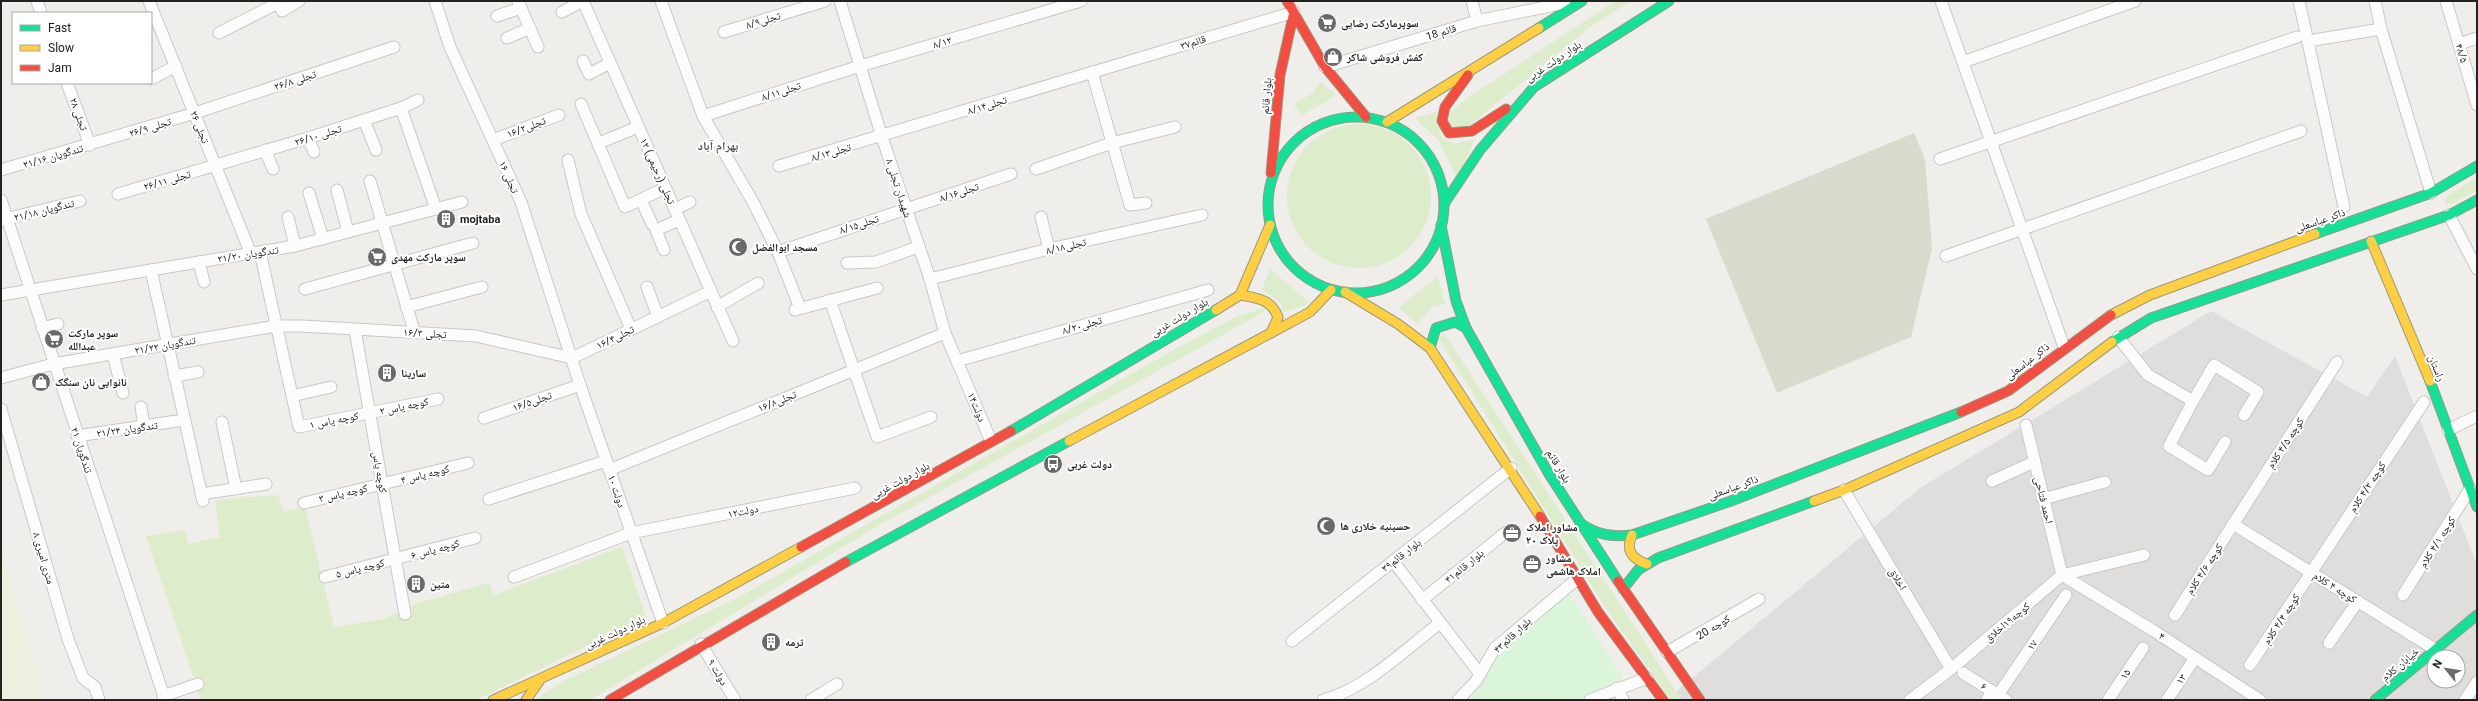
<svg xmlns="http://www.w3.org/2000/svg" width="2478" height="701" viewBox="0 0 2478 701" font-family="Roboto,'Noto Naskh Arabic',sans-serif">
	<style>
		.residential { fill: #dfdedc; fill-rule: evenodd }
		.construction { fill: #d9d9cd }
		.farmland { fill: #efefdf }
		.grass { fill: #ddeccb }
		.park { fill: #daf5da }
		.lines { fill: none; stroke-linecap: round; stroke-linejoin: round }
		.street-casing { stroke: #c9c8c7; stroke-width: 13 }
		.fast-casing { stroke: #999a82; stroke-width: 11 }
		.slow-casing { stroke: #999a82; stroke-width: 11 }
		.jam-casing { stroke: #999a82; stroke-width: 11 }
		.street { stroke: #fdfcfc; stroke-width: 11 }
		.fast { stroke: #16e098; stroke-width: 9 }
		.slow { stroke: #ffcf43; stroke-width: 9 }
		.jam { stroke: #f24e42; stroke-width: 9 }
		.labels { text-anchor: middle; stroke-width: 4; stroke-linejoin: round; paint-order: stroke }
		.street-label { font-size: 11px; fill: #222; stroke: #fff }
		.poi-label { font-size: 11px; font-weight: bold; fill: #222; stroke: #fff; text-anchor: start }
		.neighbourhood-label { font-size: 12px; font-weight: bold; fill: #555; stroke: #fff }
	</style>
	<rect width="100%" height="100%" fill="#f0eeeb"/>
	<path class="residential" d="M2211,311L2367,397L2395,356L2477,565V700H1666L1920,488ZM2434,657H2458V681H2434Z"/>
	<polygon class="construction" points="1914,133 1925,159 1932,248 1911,337 1777,393 1706,219"/>
	<polygon class="farmland" points="1,550 41,682 40,700 1,700"/>
	<g class="grass">
		<polygon points="1615,1 1631,1 1589,28 1471,124 1454,129 1448,122 1450,113 1462,102"/>
		<polygon points="1320,82 1336,95 1301,116 1294,104 1313,93"/>
		<polygon points="1436,112 1441,137 1454,144 1475,139 1457,179 1439,141 1415,118"/>
		<circle cx="1359" cy="196" r="72"/>
		<polygon points="2477,178 2477,190 2452,204 2445,205 2445,200 2448,195"/>
		<polygon points="1270,269 1310,303 1283,313 1281,303 1262,289"/>
		<polygon points="1438,277 1445,304 1432,307 1417,324 1398,307"/>
		<polygon points="1267,307 1262,313 876,527 590,700 535,700 558,684 739,597 1175,349 1238,316"/>
		<polygon points="1444,333 1682,700 1671,700 1609,613 1439,339"/>
		<polygon points="278,495 284,512 305,507 334,627 383,619 418,603 489,583 494,595 622,547 646,617 476,700 201,700 146,536 185,530 188,544 220,537 215,500"/>
	</g>
	<polygon class="park" points="1569,593 1625,681 1577,700 1471,700 1498,653"/>
	<g class="lines">
		<defs>
			<g id="street">
				<polyline points="37,1 41,13"/>
				<polyline points="149,1 251,254"/>
				<polyline points="278,1 282,11 299,1"/>
				<polyline points="435,1 450,47 521,202 580,385 663,623"/>
				<polyline points="518,1 538,47"/>
				<polyline points="583,1 733,341"/>
				<polyline points="661,1 703,116 753,202 778,252 800,308"/>
				<polyline points="840,1 882,137 930,279 945,333 991,441"/>
				<polyline points="1472,1 1477,21"/>
				<polyline points="1941,1 2064,347"/>
				<polyline points="2299,1 2344,207"/>
				<polyline points="2375,1 2381,29 2431,193"/>
				<polyline points="2446,1 2477,105"/>
				<polyline points="562,12 583,1"/>
				<polyline points="497,16 521,8"/>
				<polyline points="724,32 825,1"/>
				<polyline points="219,33 278,3"/>
				<polyline points="507,38 530,28"/>
				<polyline points="2308,41 2381,29"/>
				<polyline points="2459,44 2477,38"/>
				<polyline points="583,61 589,74 610,63"/>
				<polyline points="1963,62 2135,1"/>
				<polyline points="1325,67 1477,21 1560,4 1565,1"/>
				<polyline points="1092,72 1130,205 1146,203"/>
				<polyline points="151,79 176,66"/>
				<polyline points="67,83 90,145"/>
				<polyline points="581,104 625,207 665,188"/>
				<polyline points="401,108 436,209"/>
				<polyline points="703,116 860,66 1081,1"/>
				<polyline points="364,120 376,150"/>
				<polyline points="308,138 314,152"/>
				<polyline points="493,140 559,115"/>
				<polyline points="599,143 638,127"/>
				<polyline points="265,150 273,169"/>
				<polyline points="1940,159 2297,37"/>
				<polyline points="568,160 581,214 631,329"/>
				<polyline points="779,166 1294,12"/>
				<polyline points="1036,169 1112,143 1175,127"/>
				<polyline points="1,170 195,113 394,47"/>
				<polyline points="370,181 414,331"/>
				<polyline points="337,190 348,232"/>
				<polyline points="309,193 323,239"/>
				<polyline points="118,194 308,138 401,108 418,100"/>
				<polyline points="1,200 165,700"/>
				<polyline points="641,200 652,224"/>
				<polyline points="675,209 690,202"/>
				<polyline points="2449,215 2477,269"/>
				<polyline points="288,217 295,246"/>
				<polyline points="1041,217 1049,249"/>
				<polyline points="1,220 80,201"/>
				<polyline points="664,250 656,230 679,220"/>
				<polyline points="260,252 299,427 438,399"/>
				<polyline points="778,252 1011,174"/>
				<polyline points="1946,256 2301,131"/>
				<polyline points="199,262 204,282"/>
				<polyline points="847,263 876,262 918,247"/>
				<polyline points="151,270 203,501"/>
				<polyline points="930,279 1049,249 1202,215"/>
				<polyline points="647,287 658,317"/>
				<polyline points="305,289 473,243"/>
				<polyline points="1,295 295,246 462,202"/>
				<polyline points="830,300 877,437 931,417"/>
				<polyline points="406,307 482,287"/>
				<polyline points="717,307 758,283"/>
				<polyline points="795,310 877,288"/>
				<polyline points="42,328 58,324"/>
				<polyline points="355,330 405,614"/>
				<polyline points="2118,337 2148,375 2193,401 2169,446 2208,470 2225,442"/>
				<polyline points="113,354 123,393"/>
				<polyline points="572,358 711,291"/>
				<polyline points="957,361 1208,290"/>
				<polyline points="174,376 198,372"/>
				<polyline points="1,378 53,364 276,326 302,326 476,336 572,358"/>
				<polyline points="292,396 331,387"/>
				<polyline points="2193,401 2214,365 2258,392 2244,415"/>
				<polyline points="141,407 144,426"/>
				<polyline points="1,409 68,639 83,678 95,687 99,700"/>
				<polyline points="484,418 580,385"/>
				<polyline points="222,422 236,489"/>
				<polyline points="2026,425 2062,575"/>
				<polyline points="2448,430 2477,416"/>
				<polyline points="77,436 177,421"/>
				<polyline points="609,470 945,333"/>
				<polyline points="1992,481 2034,462"/>
				<polyline points="1844,490 1951,669"/>
				<polyline points="201,494 266,484"/>
				<polyline points="489,499 606,461"/>
				<polyline points="2043,499 2105,482"/>
				<polyline points="304,503 468,463"/>
				<polyline points="2233,524 2436,650"/>
				<polyline points="1393,561 1480,674"/>
				<polyline points="2062,575 2154,631 2260,700"/>
				<polyline points="325,577 475,538"/>
				<polyline points="514,577 631,533 855,488"/>
				<polyline points="2403,595 2470,489"/>
				<polyline points="1422,600 1505,533"/>
				<polyline points="2175,615 2337,362"/>
				<polyline points="1292,641 1511,468"/>
				<polyline points="2329,643 2358,601"/>
				<polyline points="701,644 735,700"/>
				<polyline points="1667,652 1759,599"/>
				<polyline points="2250,665 2424,402"/>
				<polyline points="1963,673 2006,700"/>
				<polyline points="1617,688 1623,700"/>
				<polyline points="1998,695 2066,595"/>
				<polyline points="163,696 198,684"/>
				<polyline points="811,700 837,684"/>
				<path d="M1323,700C1366,689 1405,649 1440,623"/>
				<polyline points="1458,700 1476,681 1495,648 1577,579"/>
				<polyline points="1590,700 1647,678"/>
				<polyline points="1910,700 1951,669 2062,575 2144,555"/>
				<polyline points="1987,700 1992,691"/>
				<polyline points="2108,700 2143,648"/>
				<polyline points="2167,700 2195,658"/>
				<polyline points="2465,700 2477,682"/>
			</g>
			<g id="fast">
				<polyline points="1539,28 1582,1"/>
				<circle cx="1356" cy="205" r="88"/>
				<polyline points="1444,204 1480,150 1534,87 1669,1"/>
				<polyline points="1441,225 1456,301 1466,328 1549,474 1618,581"/>
				<polyline points="2315,234 2431,193 2477,166"/>
				<polyline points="2112,342 2151,318 2449,215 2477,200"/>
				<polyline points="1430,348 1436,328 1455,322 1466,328"/>
				<polyline points="2430,381 2477,507"/>
				<polyline points="1011,431 1216,310"/>
				<path d="M1580,523C1597,535 1611,537 1632,535L1731,501L1961,412"/>
				<polyline points="846,562 1069,441"/>
				<polyline points="1623,589 1638,570 1658,558 1814,501"/>
				<polyline points="2375,700 2477,615"/>
			</g>
			<g id="slow">
				<polyline points="1387,122 1539,28"/>
				<polyline points="2371,241 2430,381"/>
				<polyline points="1345,292 1398,324 1430,348 1540,516"/>
				<path d="M1240,295C1257,298 1271,299 1278,317L1271,333"/>
				<polyline points="1216,310 1240,295 1270,225"/>
				<polyline points="2111,315 2150,295 2315,234"/>
				<polyline points="1069,441 1310,312 1331,290"/>
				<polyline points="1814,501 1844,490 2019,412 2112,342"/>
				<path d="M1632,535C1625,550 1632,559 1647,564"/>
				<polyline points="493,700 663,623 801,547"/>
				<polyline points="526,700 540,680"/>
			</g>
			<g id="jam">
				<polyline points="1287,1 1325,67 1366,117"/>
				<polyline points="1468,75 1445,107 1442,121 1449,133 1472,131 1506,109"/>
				<polyline points="1271,173 1280,75 1294,12"/>
				<polyline points="1961,412 2008,391 2111,315"/>
				<polyline points="1540,516 1598,612 1663,700"/>
				<polyline points="801,547 1011,431"/>
				<polyline points="1618,581 1700,700"/>
				<polyline points="610,700 846,562"/>
			</g>
		</defs>
		<use href="#street" class="street-casing"/>
		<use href="#fast" class="fast-casing"/>
		<use href="#slow" class="slow-casing"/>
		<use href="#jam" class="jam-casing"/>
		<use href="#street" class="street"/>
		<use href="#fast" class="fast"/>
		<use href="#slow" class="slow"/>
		<use href="#jam" class="jam"/>
	</g>
	<defs>
		<symbol id="supermarket-disc" viewBox="-11 -11 22 22"><circle r="9.5" fill="#6a6968" stroke="#fff"/><path d="M-6-5.5h2.5l.6 2H6L4.5 2H-2.5L-4.4-4H-6ZM-1.5 3.2a1.3 1.3 0 1 0 .1 0ZM3 3.2a1.3 1.3 0 1 0 .1 0Z" fill="#fff"/></symbol>
		<symbol id="shop-disc" viewBox="-11 -11 22 22"><circle r="9.5" fill="#6a6968" stroke="#fff"/><path d="M-5-2.5h2.3a2.7 3.5 0 0 1 5.4 0H5L5.5 6h-11ZM-1.5-2.5h3a1.5 2.3 0 0 0-3 0Z" fill="#fff"/></symbol>
		<symbol id="building-disc" viewBox="-11 -11 22 22"><circle r="9.5" fill="#6a6968" stroke="#fff"/><path d="M-4-6H4V6H1V3H-1V6H-4ZM-2.5-4.3h1.7v1.8h-1.7ZM.8-4.3h1.7v1.8H.8ZM-2.5-1h1.7V.8h-1.7ZM.8-1h1.7V.8H.8Z" fill="#fff"/></symbol>
		<symbol id="mosque-disc" viewBox="-11 -11 22 22"><circle r="9.5" fill="#6a6968" stroke="#fff"/><path d="M3.5-4.9A6 6 0 1 0 3.5 4.9A5 5 0 1 1 3.5-4.9Z" fill="#fff"/></symbol>
		<symbol id="bus-disc" viewBox="-11 -11 22 22"><circle r="9.5" fill="#6a6968" stroke="#fff"/><path d="M-5-6H5V4H4V6H2V4H-2V6H-4V4H-5ZM-3.5-4V0h7V-4ZM-3.5 1.2v1.5H-2V1.2ZM2 1.2v1.5H3.5V1.2Z" fill="#fff"/></symbol>
		<symbol id="office-disc" viewBox="-11 -11 22 22"><circle r="9.5" fill="#6a6968" stroke="#fff"/><path d="M-6-3h4V-5.5h4V-3h4V5H-6ZM-1-4.5V-3h2v-1.5ZM-6 0V1H6V0Z" fill="#fff"/></symbol>
	</defs>
	<g fill-rule="evenodd">
		<use href="#supermarket-disc" x="1316" y="12" width="22" height="22"/>
		<use href="#shop-disc" x="1322" y="46" width="22" height="22"/>
		<use href="#building-disc" x="435" y="208" width="22" height="22"/>
		<use href="#mosque-disc" x="727" y="236" width="22" height="22"/>
		<use href="#supermarket-disc" x="366" y="246" width="22" height="22"/>
		<use href="#supermarket-disc" x="43" y="328" width="22" height="22"/>
		<use href="#building-disc" x="376" y="362" width="22" height="22"/>
		<use href="#shop-disc" x="30" y="371" width="22" height="22"/>
		<use href="#bus-disc" x="1042" y="453" width="22" height="22"/>
		<use href="#mosque-disc" x="1315" y="515" width="22" height="22"/>
		<use href="#office-disc" x="1501" y="522" width="22" height="22"/>
		<use href="#office-disc" x="1521" y="553" width="22" height="22"/>
		<use href="#building-disc" x="405" y="573" width="22" height="22"/>
		<use href="#building-disc" x="760" y="631" width="22" height="22"/>
	</g>
	<g class="labels">
		<g class="street-label">
			<text transform="translate(763 20) rotate(-17)" y="4">تجلی۸/۹</text>
			<text transform="translate(1441 32) rotate(-17)" y="4">18 قائم</text>
			<text transform="translate(942 42) rotate(-17)" y="4">۸/۱۲</text>
			<text transform="translate(1193 42) rotate(-17)" y="4">قائم۳۷</text>
			<text transform="translate(2462 53) rotate(73)" y="4">۴۸/۵</text>
			<text transform="translate(1553 61) rotate(-34)" y="4">بلوار دولت غربی</text>
			<text transform="translate(295 80) rotate(-18)" y="4">۲۶/۸ تجلی</text>
			<text transform="translate(781 91) rotate(-18)" y="4">تجلی۸/۱۱</text>
			<text transform="translate(1266 96) rotate(-85)" y="4">بلوار قائم</text>
			<text transform="translate(987 105) rotate(-17)" y="4">تجلی۸‌/۱۴</text>
			<text transform="translate(79 114) rotate(70)" y="4">۲۸ تجلی</text>
			<text transform="translate(150 127) rotate(-17)" y="4">۲۶/۹ تجلی</text>
			<text transform="translate(200 127) rotate(68)" y="4">۲۶ تجلی</text>
			<text transform="translate(526 127) rotate(-21)" y="4">تجلی۱۶/۲</text>
			<text transform="translate(318 135) rotate(-17)" y="4">۲۶/۱۰ تجلی</text>
			<text transform="translate(831 152) rotate(-16)" y="4">تجلی۸/۱۳</text>
			<text transform="translate(53 156) rotate(-16)" y="4">۲۱/۱۶ تندگویان</text>
			<text transform="translate(658 171) rotate(66)" y="4">۱۲ تجلی (رحیمی)</text>
			<text transform="translate(509 177) rotate(66)" y="4">۱۶ تجلی</text>
			<text transform="translate(167 180) rotate(-16)" y="4">۲۶/۱۱ تجلی</text>
			<text transform="translate(899 188) rotate(72)" y="4">شهیدان تجلی ۸</text>
			<text transform="translate(959 192) rotate(-18)" y="4">تجلی۸/۱۶</text>
			<text transform="translate(44 210) rotate(-14)" y="4">۲۱/۱۸ تندگویان</text>
			<text transform="translate(2320 220) rotate(-19)" y="4">ذاکر عباسعلی</text>
			<text transform="translate(859 224) rotate(-18)" y="4">تجلی۸/۱۵</text>
			<text transform="translate(1066 246) rotate(-13)" y="4">تجلی۸/۱۸</text>
			<text transform="translate(248 254) rotate(-9)" y="4">۲۱/۲۰ تندگویان</text>
			<text transform="translate(1179 317) rotate(-31)" y="4">بلوار دولت غربی</text>
			<text transform="translate(1082 325) rotate(-16)" y="4">تجلی۸/۲۰</text>
			<text transform="translate(425 333) rotate(3)" y="4">۱۶/۳ تجلی</text>
			<text transform="translate(615 337) rotate(-26)" y="4">تجلی۱۶/۴</text>
			<text transform="translate(165 345) rotate(-10)" y="4">۲۱/۲۲ تندگویان</text>
			<text transform="translate(2027 361) rotate(-38)" y="4">ذاکر عباسعلی</text>
			<text transform="translate(2437 368) rotate(68)" y="4">راستان</text>
			<text transform="translate(532 401) rotate(-19)" y="4">تجلی۱۶/۵</text>
			<text transform="translate(777 401) rotate(-22)" y="4">تجلی۱۶/۸</text>
			<text transform="translate(404 406) rotate(-12)" y="4">کوچه یاس ۲</text>
			<text transform="translate(977 407) rotate(67)" y="4">۱۴دولت</text>
			<text transform="translate(334 420) rotate(-11)" y="4">کوچه یاس ۱</text>
			<text transform="translate(127 429) rotate(-8)" y="4">۲۱/۲۴ تندگویان</text>
			<text transform="translate(2285 443) rotate(-57)" y="4">کوچه ۴/۵ کلام</text>
			<text transform="translate(82 450) rotate(72)" y="4">۲۱ تندگویان</text>
			<text transform="translate(1559 466) rotate(59)" y="4">بلوار قائم</text>
			<text transform="translate(380 472) rotate(80)" y="4">کوچه یاس</text>
			<text transform="translate(425 474) rotate(-14)" y="4">کوچه یاس ۴</text>
			<text transform="translate(900 480) rotate(-29)" y="4">بلوار دولت غربی</text>
			<text transform="translate(1733 487) rotate(-20)" y="4">ذاکر عباسعلی</text>
			<text transform="translate(2367 487) rotate(-57)" y="4">کوچه ۴/۳ کلام</text>
			<text transform="translate(617 491) rotate(71)" y="4">۱۰ دولت</text>
			<text transform="translate(343 493) rotate(-13)" y="4">کوچه یاس ۳</text>
			<text transform="translate(2044 500) rotate(76)" y="4">احمد فتاحی</text>
			<text transform="translate(743 511) rotate(-11)" y="4">۱۲دولت</text>
			<text transform="translate(2437 542) rotate(-58)" y="4">کوچه ۴/۱ کلام</text>
			<text transform="translate(435 549) rotate(-15)" y="4">کوچه یاس ۶</text>
			<text transform="translate(1401 555) rotate(-38)" y="4">بلوار قائم۳۹</text>
			<text transform="translate(44 558) rotate(74)" y="4">۸ متری امیری</text>
			<text transform="translate(1464 566) rotate(-39)" y="4">بلوار قائم۴۱</text>
			<text transform="translate(360 568) rotate(-14)" y="4">کوچه یاس ۵</text>
			<text transform="translate(2204 569) rotate(-57)" y="4">کوچه ۴/۶ کلام</text>
			<text transform="translate(1898 579) rotate(59)" y="4">اخلاق</text>
			<text transform="translate(2335 587) rotate(32)" y="4">کوچه ۴ کلام</text>
			<text transform="translate(2281 619) rotate(-57)" y="4">کوچه ۴/۴ کلام</text>
			<text transform="translate(2007 622) rotate(-40)" y="4">کوچه۱۹اخلاق</text>
			<text transform="translate(1713 627) rotate(-31)" y="4">کوچه 20</text>
			<text transform="translate(615 632) rotate(-25)" y="4">بلوار دولت غربی</text>
			<text transform="translate(1512 635) rotate(-43)" y="4">بلوار قائم۴۳</text>
			<text transform="translate(2162 636) rotate(33)" y="4">۴</text>
			<text transform="translate(2032 645) rotate(-56)" y="4">۱۷</text>
			<text transform="translate(2400 664) rotate(-40)" y="4">خیابان کلام</text>
			<text transform="translate(718 672) rotate(59)" y="4">۹ دولت</text>
			<text transform="translate(2125 674) rotate(-56)" y="4">۱۵</text>
			<text transform="translate(2181 679) rotate(-56)" y="4">۱۳</text>
			<text transform="translate(1984 686) rotate(32)" y="4">۶</text>
		</g>
		<g class="poi-label">
			<text x="1341" y="27">سوپرمارکت رضایی</text>
			<text x="1347" y="61">کفش فروشی شاکر</text>
			<text x="460" y="223">mojtaba</text>
			<text x="752" y="251">مسجد ابوالفضل</text>
			<text x="391" y="261">سوپر مارکت مهدی</text>
			<text x="68" y="337">سوپر مارکت<tspan x="68" dy="13">عبدالله</tspan></text>
			<text x="401" y="377">سارینا</text>
			<text x="55" y="386">نانوایی نان سنگک</text>
			<text x="1067" y="468">دولت غربی</text>
			<text x="1340" y="530">حسینیه خلاری ها</text>
			<text x="1526" y="531">مشاور املاک<tspan x="1526" dy="13">پلاک ۲۰</tspan></text>
			<text x="1546" y="562">مشاور<tspan x="1546" dy="13">املاک هاشمی</tspan></text>
			<text x="430" y="588">متین</text>
			<text x="785" y="646">ترمه</text>
		</g>
		<g class="neighbourhood-label">
			<text x="718" y="150">بهرام آباد</text>
		</g>
	</g>
	<rect width="2478" height="701" fill="none" stroke="#222222" stroke-width="4"/>
	<rect x="12" y="12" width="140" height="72" fill="#ffffff" stroke="#a7a7a7"/>
	<rect x="20" y="25" width="20" height="6" fill="#16e098" stroke="#a7a7a7"/>
	<text x="48" y="32" font-size="12" fill="#222222">Fast</text>
	<rect x="20" y="45" width="20" height="6" fill="#ffcf43" stroke="#a7a7a7"/>
	<text x="48" y="52" font-size="12" fill="#222222">Slow</text>
	<rect x="20" y="65" width="20" height="6" fill="#f24e42" stroke="#a7a7a7"/>
	<text x="48" y="72" font-size="12" fill="#222222">Jam</text>
	<g transform="translate(2446 669) rotate(300)"><circle r="19" fill="#ffffff" stroke="#a7a7a7"/>
	<path d="M0-3L7 15L0 10L-7 15Z" fill="#6a6968"/>
	<text y="-6" font-size="11" font-weight="bold" text-anchor="middle" fill="#222222">N</text>
	</g>
</svg>
